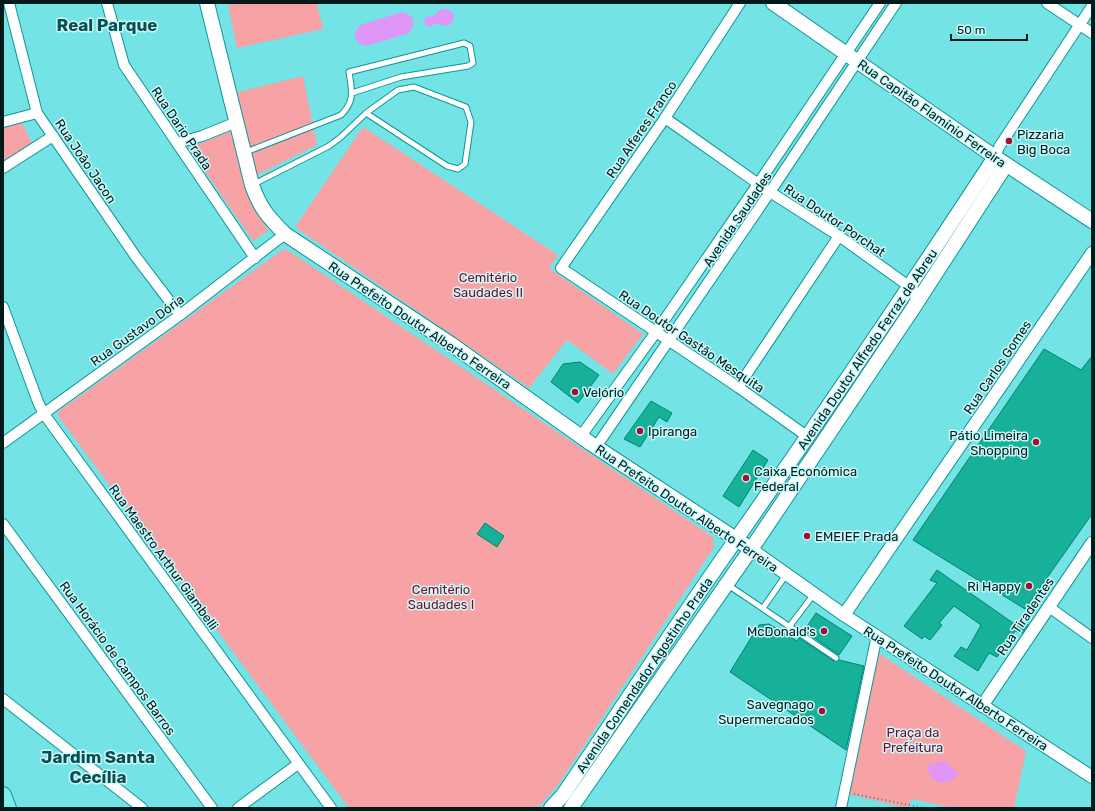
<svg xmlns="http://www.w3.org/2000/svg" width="1095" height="811" viewBox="0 0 1095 811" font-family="Rubik,sans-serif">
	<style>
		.green { fill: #f7a2a5 }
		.water { fill: #df96f7 }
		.building { fill: #16b198; stroke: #008470 }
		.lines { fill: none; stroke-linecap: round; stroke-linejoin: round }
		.service-casing { stroke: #0e9699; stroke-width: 7 }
		.minor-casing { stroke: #0e9699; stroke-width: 12 }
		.tertiary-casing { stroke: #0e9699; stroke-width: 14 }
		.secondary-casing { stroke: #0e9699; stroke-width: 16 }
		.primary-casing { stroke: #1c999b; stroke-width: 18 }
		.path { stroke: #3f8586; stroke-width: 2; stroke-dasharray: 1 3; stroke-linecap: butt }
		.service { stroke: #fff; stroke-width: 5 }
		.minor { stroke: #fff; stroke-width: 10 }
		.tertiary { stroke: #fff; stroke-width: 12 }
		.secondary { stroke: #fff; stroke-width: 14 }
		.primary { stroke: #7febed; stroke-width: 16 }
		.poi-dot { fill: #a70d32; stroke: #c8fafb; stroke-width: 1.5 }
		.labels { text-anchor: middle; stroke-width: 3; stroke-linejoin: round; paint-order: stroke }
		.street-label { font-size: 13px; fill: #021a1a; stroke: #c8fafb }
		.poi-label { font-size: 13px; fill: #021a1a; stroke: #c8fafb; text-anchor: start }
		.park-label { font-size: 13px; fill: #7f0824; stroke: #c8fafb }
		.district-label { font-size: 17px; font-weight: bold; fill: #0c4e4f; stroke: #c8fafb }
	</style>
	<rect width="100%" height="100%" fill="#74e3e5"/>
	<g class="green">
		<polygon points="236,3 317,3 323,29 237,48 228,5"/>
		<polygon points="303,76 317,145 255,176 235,93"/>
		<polygon points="22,123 33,145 3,164 3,128"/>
		<polygon points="363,127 558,255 549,268 643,334 613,374 567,340 529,388 295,227"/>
		<polygon points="231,131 247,194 268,231 253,241 189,148"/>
		<polygon points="286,249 713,537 714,547 560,782 538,808 349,808 58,416 59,411 282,250"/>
		<polygon points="877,652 1026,751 1014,808 952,808 912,799 908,808 906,808 848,794"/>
	</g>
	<g class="water">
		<path d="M444,9H448L453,13C455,20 452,25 445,26L436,23L430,27L426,25L424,21L426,17L434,16L439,10Z"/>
		<polygon points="402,12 406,13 413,18 413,26 409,33 366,46 358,43 355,36 355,32 359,26 363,24"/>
		<path d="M943,761L946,762L957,772V776C945,787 932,784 928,769L929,765Z"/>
	</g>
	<g class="building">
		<polygon points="1044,349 1081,370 1092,356 1092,514 1025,609 913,540"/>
		<polygon points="580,362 599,375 578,403 551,382 563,364"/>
		<polygon points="651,401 672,413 667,422 659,417 640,447 624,439"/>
		<polygon points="753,450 768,460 739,507 723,496"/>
		<polygon points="485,523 504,536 497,547 477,534"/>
		<polygon points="937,570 1016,625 1020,619 1028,625 1022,633 1015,631 997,657 989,653 978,671 954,656 961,647 967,650 981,625 954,606 939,623 942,625 930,640 924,636 922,639 904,626 937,583 930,580"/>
		<polygon points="816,613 852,636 839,655 804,631"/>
		<polygon points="769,624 797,641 799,638 834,661 839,660 864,666 846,750 730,672 759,625"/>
	</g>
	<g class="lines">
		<defs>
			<g id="service">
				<path d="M246,152L341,115C355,101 352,91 349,72L464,43L470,46L473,63L468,66L401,77L352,93"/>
				<polyline points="254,184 329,146 341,137 366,113 398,90 414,87 466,107 471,122 465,164 458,169 447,166 366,113"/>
				<polyline points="728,585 836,658"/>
				<polyline points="763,608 786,575"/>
				<polyline points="789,627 814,594"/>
			</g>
			<g id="minor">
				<polyline points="9,3 37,113 136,257 180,315"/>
				<polyline points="107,3 124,65 255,258"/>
				<polyline points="740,3 665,118 561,268 738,387 808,437"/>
				<polyline points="1047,3 1092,33"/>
				<path d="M665,118L770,192L839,236L910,287C917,292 917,296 914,304"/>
				<polyline points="3,122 37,113"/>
				<polyline points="177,143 202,136 237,122"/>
				<polyline points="995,157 999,147 1092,6"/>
				<polyline points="3,168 53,136"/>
				<polyline points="3,307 38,402 44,414 331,808"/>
				<polyline points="738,387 839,236"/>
				<polyline points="581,436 656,332 758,184 880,3"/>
				<polyline points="3,443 180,315 285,234"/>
				<polyline points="596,447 770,192 896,3"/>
				<polyline points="3,524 212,808"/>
				<polyline points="1049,607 1092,638"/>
				<polyline points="3,699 142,808"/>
				<polyline points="238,808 298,764"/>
				<polyline points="841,808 877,635"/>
			</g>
			<g id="tertiary">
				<polyline points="751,549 844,615 1092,777"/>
				<polyline points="844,615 1092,253"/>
				<polyline points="982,706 1092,543"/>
			</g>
			<g id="secondary">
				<path d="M207,3L252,185C260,208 268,217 285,234L451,344L590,443L751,549"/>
				<polyline points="773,3 995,157 1092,221"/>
				<path d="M551,808L563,795C618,714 671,632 728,551C819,421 908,290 995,157"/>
				<polyline points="571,808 758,539 912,310 1006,165"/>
			</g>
			<polyline id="primary" points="3,795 8,808"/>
		</defs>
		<use href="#service" class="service-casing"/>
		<use href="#minor" class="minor-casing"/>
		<use href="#tertiary" class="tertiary-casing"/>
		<use href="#secondary" class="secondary-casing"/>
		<use href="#primary" class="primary-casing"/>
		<polyline class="path" points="854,794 924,808"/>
		<use href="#service" class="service"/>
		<use href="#minor" class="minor"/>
		<use href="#tertiary" class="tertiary"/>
		<use href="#secondary" class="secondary"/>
		<use href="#primary" class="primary"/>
	</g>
	<g class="poi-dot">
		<circle cx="1009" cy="141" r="4"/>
		<circle cx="575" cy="392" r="4"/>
		<circle cx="640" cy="431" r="4"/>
		<circle cx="1036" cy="442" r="4"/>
		<circle cx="746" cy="478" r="4"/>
		<circle cx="807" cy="536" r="4"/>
		<circle cx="1029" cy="586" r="4"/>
		<circle cx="824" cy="631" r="4"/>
		<circle cx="822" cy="711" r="4"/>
	</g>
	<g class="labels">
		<g class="street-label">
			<text transform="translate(932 113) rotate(35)" y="5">Rua Capitão Flamínio Ferreira</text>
			<text transform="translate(182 128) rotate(56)" y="5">Rua Dario Prada</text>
			<text transform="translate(641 129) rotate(-56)" y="5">Rua Alferes Franco</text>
			<text transform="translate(86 161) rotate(56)" y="5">Rua João Jacon</text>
			<text transform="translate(737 219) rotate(-56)" y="5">Avenida Saudades</text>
			<text transform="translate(835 220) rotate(34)" y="5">Rua Doutor Porchat</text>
			<text transform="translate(420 325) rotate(34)" y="5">Rua Prefeito Doutor Alberto Ferreira</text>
			<text transform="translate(137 330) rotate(-36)" y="5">Rua Gustavo Dória</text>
			<text transform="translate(692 341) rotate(34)" y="5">Rua Doutor Gastão Mesquita</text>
			<text transform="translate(867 349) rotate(-56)" y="5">Avenida Doutor Alfredo Ferraz de Abreu</text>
			<text transform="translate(997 367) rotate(-56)" y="5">Rua Carlos Gomes</text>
			<text transform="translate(687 508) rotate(34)" y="5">Rua Prefeito Doutor Alberto Ferreira</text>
			<text transform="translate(164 557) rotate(54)" y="5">Rua Maestro Arthur Giambelli</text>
			<text transform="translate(1025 616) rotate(-56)" y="5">Rua Tiradentes</text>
			<text transform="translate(118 658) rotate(54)" y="5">Rua Horácio de Campos Barros</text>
			<text transform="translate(644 675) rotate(-56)" y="5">Avenida Comendador Agostinho Prada</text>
			<text transform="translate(956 688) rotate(33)" y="5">Rua Prefeito Doutor Alberto Ferreira</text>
		</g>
		<g class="poi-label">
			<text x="1017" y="139">Pizzaria<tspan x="1017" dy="15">Big Boca</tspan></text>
			<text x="583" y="397">Velório</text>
			<text x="648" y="436">Ipiranga</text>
			<text x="1028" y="440" text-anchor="end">Pátio Limeira<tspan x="1028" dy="15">Shopping</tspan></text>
			<text x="754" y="476">Caixa Econômica<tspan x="754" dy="15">Federal</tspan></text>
			<text x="815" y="541">EMEIEF Prada</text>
			<text x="1021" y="591" text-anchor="end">Ri Happy</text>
			<text x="816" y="636" text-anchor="end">McDonald's</text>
			<text x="814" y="709" text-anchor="end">Savegnago<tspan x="814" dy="15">Supermercados</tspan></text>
		</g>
		<g class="park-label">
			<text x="488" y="282">Cemitério<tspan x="488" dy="15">Saudades II</tspan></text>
			<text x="441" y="594">Cemitério<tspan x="441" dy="15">Saudades I</tspan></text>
			<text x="913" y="737">Praça da<tspan x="913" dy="15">Prefeitura</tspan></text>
		</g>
		<g class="district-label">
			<text x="107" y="31">Real Parque</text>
			<text x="98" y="763">Jardim Santa<tspan x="98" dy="20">Cecília</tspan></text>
		</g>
	</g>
	<rect width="1095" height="811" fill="none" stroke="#021a1a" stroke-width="8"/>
	<path d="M951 34v6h76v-6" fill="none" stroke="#021a1a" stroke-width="2"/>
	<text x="957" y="34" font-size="12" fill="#021a1a" stroke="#c8fafb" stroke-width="3" paint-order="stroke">50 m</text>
</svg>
